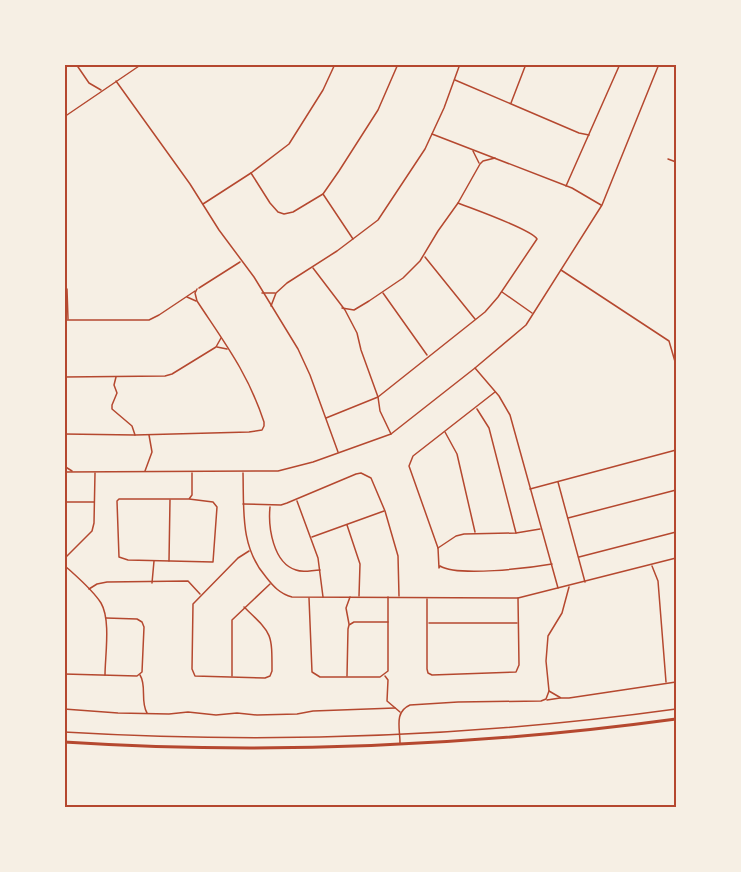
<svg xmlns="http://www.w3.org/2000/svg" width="741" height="872" viewBox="0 0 741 872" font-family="Ubuntu,sans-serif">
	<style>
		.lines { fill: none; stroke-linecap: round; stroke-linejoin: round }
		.minor { stroke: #b5482f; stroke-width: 1.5 }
		.trunk { stroke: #b5482f; stroke-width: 3 }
		.neatline { fill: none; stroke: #b5482f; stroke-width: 2 }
	</style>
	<rect width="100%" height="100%" fill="#f6efe4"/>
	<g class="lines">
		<g class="minor">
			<polyline points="76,64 89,83 101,90"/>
			<polyline points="455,80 579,133 589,135"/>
			<polyline points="116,81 190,184 219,230 254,277 298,349 310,375 338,452"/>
			<polyline points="511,103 526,64"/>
			<polyline points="64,117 142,64"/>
			<polyline points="432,134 572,188 601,205"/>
			<polyline points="473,151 479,163"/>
			<polyline points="668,159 676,162"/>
			<polyline points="251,173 270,203 278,212 284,214 293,212 323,194 339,171 378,110 398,64"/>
			<polyline points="566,186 620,64"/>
			<polyline points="323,194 353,239"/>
			<polyline points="203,204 251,173 289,144 323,90 335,64"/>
			<polyline points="425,257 475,319"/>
			<polyline points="313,268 345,310 357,333 361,350 378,397 380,411 391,434"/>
			<polyline points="561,270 669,341 676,365"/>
			<polyline points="199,288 240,262"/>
			<polyline points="67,289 68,319"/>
			<polyline points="502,292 532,313"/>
			<polyline points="262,293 275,293"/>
			<polyline points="383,293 427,355"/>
			<polyline points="187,297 196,301"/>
			<polyline points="271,306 276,293 287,283 337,251 378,220 425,149 444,108 460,64"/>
			<polyline points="342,308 354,310 369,301 403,278 420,261 438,231 458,203 480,164 483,161 495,158"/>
			<polyline points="64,320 149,320 159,315 195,291"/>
			<polyline points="217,347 227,349"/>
			<polyline points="475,368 499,396 510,415 558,588"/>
			<polyline points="64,377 165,376 172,374 216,347 221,338"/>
			<polyline points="116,377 114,385 117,393 112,405 112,409 132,426 135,435"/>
			<path d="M495,392L413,456L409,466L438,548L439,568L440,566C458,577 529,568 552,564"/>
			<polyline points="477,409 489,428 516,533"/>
			<path d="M326,418L378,397L485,312L498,297L537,239C531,229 473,209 458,203"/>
			<polyline points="445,432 457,454 475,532"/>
			<path d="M64,434L135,435L249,432L262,430L264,426V422C248,373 224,342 197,301L195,293L197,289"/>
			<polyline points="675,451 676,458"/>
			<polyline points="64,466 72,471"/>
			<polyline points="145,471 152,452 149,435"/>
			<polyline points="64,472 278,471 313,462 391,434 475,368 526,325 602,205 659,64"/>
			<path d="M243,473C244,510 240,547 266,577C273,586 280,594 292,597L518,598L676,558"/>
			<polyline points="558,482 585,582"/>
			<polyline points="530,489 676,450"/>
			<polyline points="189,499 213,502 217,507 213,562 128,560 119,557 117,501 119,499 189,499 192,495 192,473"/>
			<polyline points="297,501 318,558 323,597"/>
			<polyline points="64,502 94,502"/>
			<polyline points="243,504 281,505 287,503 356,474 361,473 371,478 385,511 398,556 399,596"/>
			<path d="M270,507C268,527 273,563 296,570C303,573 312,570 320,570"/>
			<polyline points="568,518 676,490"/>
			<polyline points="347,525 360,564 359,596"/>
			<polyline points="312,537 384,511"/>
			<polyline points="438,548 456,536 464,534 516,533 540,529"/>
			<polyline points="579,557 676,532"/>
			<polyline points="64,559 92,531 94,523 95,473"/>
			<polyline points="169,561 170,500"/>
			<path d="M64,565C77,577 92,589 101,603C111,620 105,656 105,675"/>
			<polyline points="652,566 658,581 666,682"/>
			<polyline points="152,583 154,561"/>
			<polyline points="89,589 97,584 107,582 188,581 200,594"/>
			<polyline points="309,598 312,672 320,677 380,677 388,671 388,597"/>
			<polyline points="427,599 427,669 428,673 432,675 516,672 519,665 518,598"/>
			<path d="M244,607C272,634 272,632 272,671L270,676L265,678L195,676L192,669L193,604L238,558L249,551"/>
			<polyline points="429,623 517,623"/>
			<polyline points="349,624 346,608 350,597"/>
			<polyline points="64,627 66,673"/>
			<polyline points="64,674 137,676 142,672 144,627 142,622 137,619 106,618"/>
			<path d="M140,675C147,686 140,701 147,713"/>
			<polyline points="232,676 232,620 270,584"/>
			<polyline points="347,676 348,629 349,625 354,622 388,622"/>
			<polyline points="385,676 388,680 387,701 400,712"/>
			<polyline points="549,691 561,698 569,698 676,682"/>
			<polyline points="547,700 560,698"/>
			<polyline points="64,709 118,713 169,714 188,712 216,715 237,713 257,715 297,714 313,711 395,708"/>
			<path d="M64,732C268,744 474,737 676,709"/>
			<path d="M400,743C400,728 394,712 410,705L458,702L541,701L546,699L549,691L546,661L548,636L562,613L569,587"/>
		</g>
		<path class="trunk" d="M64,742C265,755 478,746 676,719"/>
	</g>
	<rect width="741" height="872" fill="none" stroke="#f6efe4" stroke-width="132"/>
	<rect x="66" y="66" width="609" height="740" class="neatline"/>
</svg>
